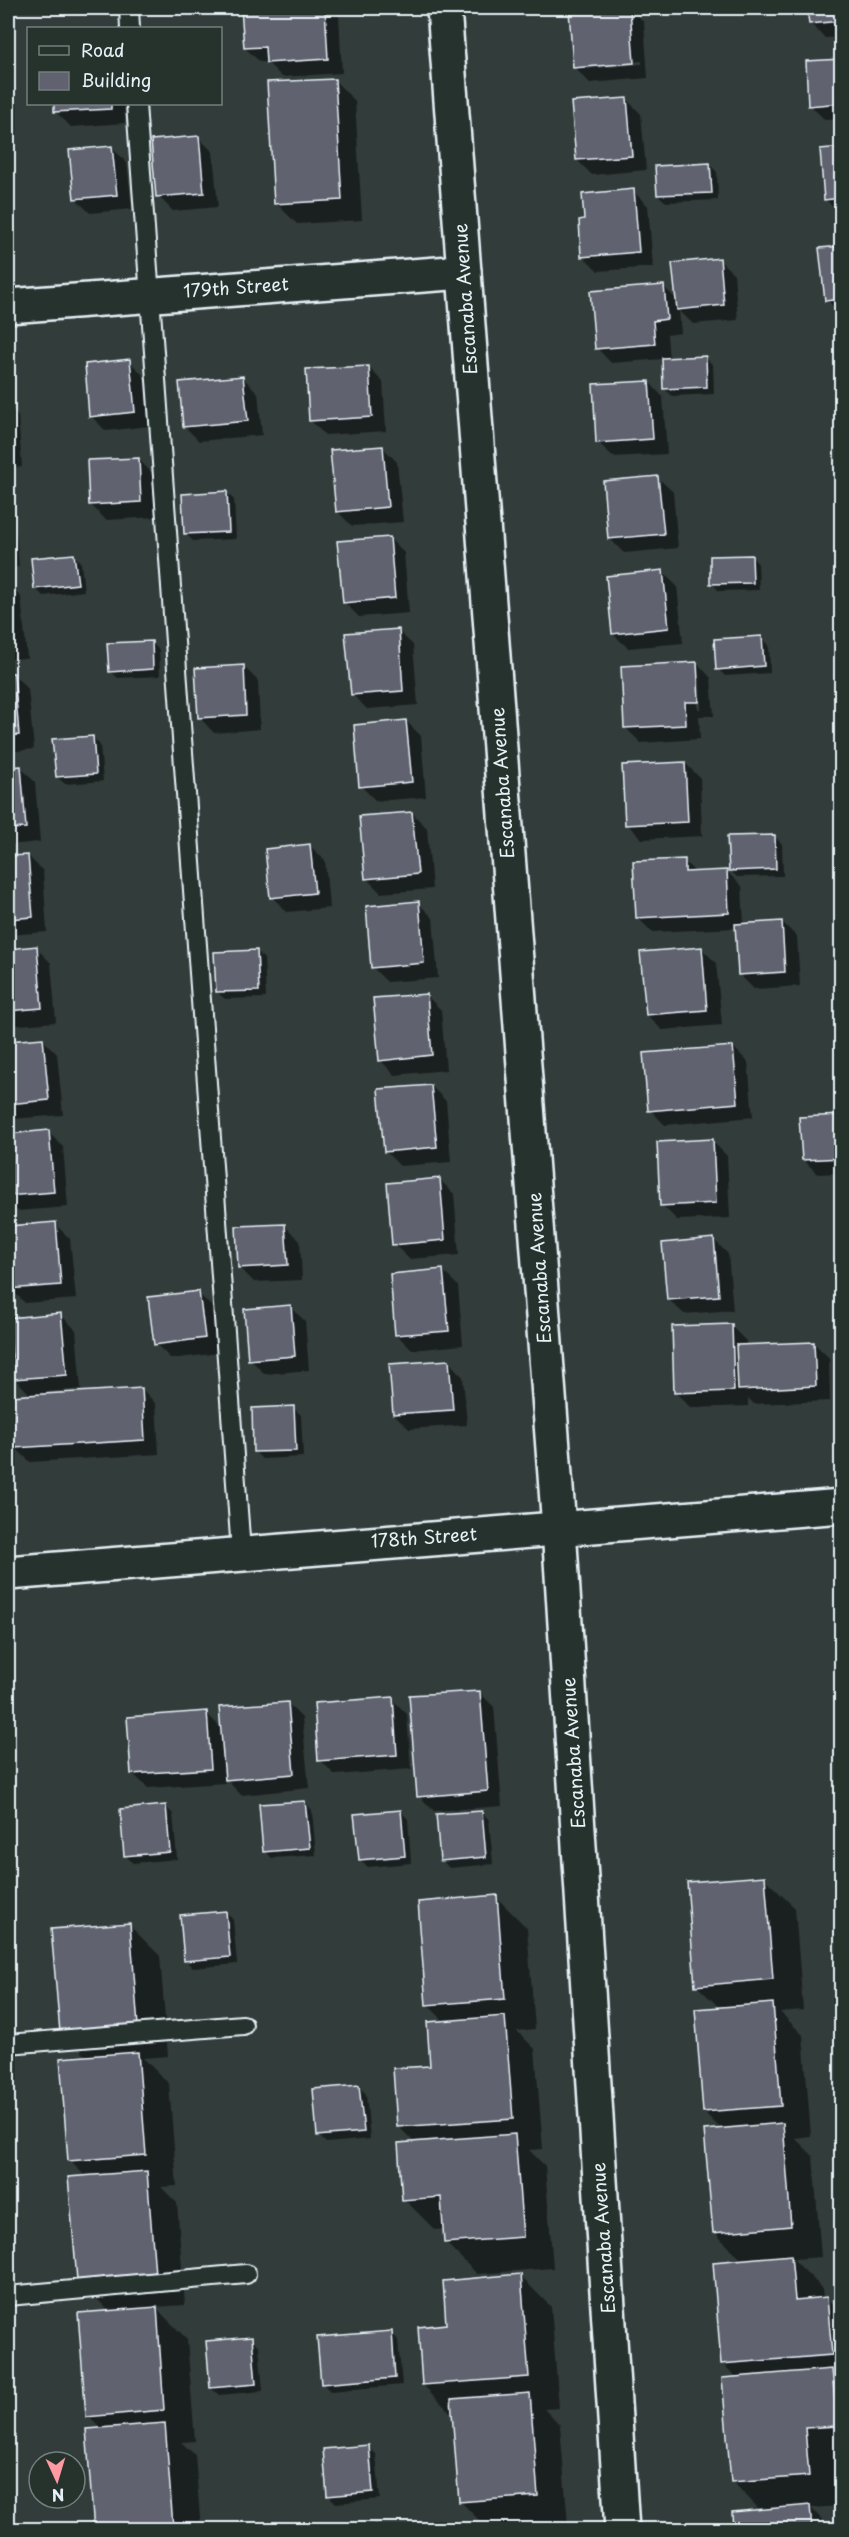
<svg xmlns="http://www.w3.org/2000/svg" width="849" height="2537" viewBox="0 0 849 2537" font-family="'Playpen Sans',sans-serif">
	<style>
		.shadow { fill: #0007; fill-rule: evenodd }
		.building { fill: #606270; stroke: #e8f1f8; stroke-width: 1.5 }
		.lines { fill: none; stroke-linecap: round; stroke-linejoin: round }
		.lane-casing { stroke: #e8f1f8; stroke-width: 22 }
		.street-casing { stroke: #e8f1f8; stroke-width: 38 }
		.lane { stroke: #26332d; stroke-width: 18 }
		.street { stroke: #26332d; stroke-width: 33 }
		.labels { text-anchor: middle; stroke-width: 5; stroke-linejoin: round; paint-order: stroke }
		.street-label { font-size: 18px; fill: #e8f1f8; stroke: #26332d }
	</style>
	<rect width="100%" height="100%" fill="#323c3a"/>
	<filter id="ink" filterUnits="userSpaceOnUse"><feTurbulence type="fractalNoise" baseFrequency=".0167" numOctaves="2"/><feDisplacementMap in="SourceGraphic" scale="12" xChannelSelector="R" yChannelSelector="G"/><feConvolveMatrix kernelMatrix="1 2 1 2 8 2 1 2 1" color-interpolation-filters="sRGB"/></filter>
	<g filter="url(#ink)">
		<g class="shadow">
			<polygon points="243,8 330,8 339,16 342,73 282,77 267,62 260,62 245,48"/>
			<path d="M630,8L644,22L648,78L590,83L575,68L570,11ZM642,61V64L586,69V66Z"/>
			<polygon points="809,8 842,8 842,37 825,38 810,23"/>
			<polygon points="842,60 842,119 825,120 810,105"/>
			<polygon points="334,80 355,101 362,220 297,224 276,203"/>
			<polygon points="626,99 641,114 646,170 592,175 577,160"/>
			<polygon points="56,104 124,104 125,123 71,127 56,112"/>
			<polygon points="198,137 213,152 218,207 173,211 158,196"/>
			<polygon points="112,148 127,163 132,209 90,213 75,198"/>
			<polygon points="842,149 842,214 840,214 825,199"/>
			<polygon points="709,164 717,172 718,200 666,202 658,195"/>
			<polygon points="633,191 648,206 653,267 598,271 583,256 585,221"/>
			<polygon points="842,247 842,315 827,300"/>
			<polygon points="719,260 734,274 738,320 693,324 679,310 681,333 667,335 669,359 705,358 713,365 714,394 672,396 664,388 663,359 611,363 597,348 663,286 677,300"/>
			<polygon points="129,361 144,376 149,426 106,431 91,416"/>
			<polygon points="368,367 383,382 386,431 325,435 310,420"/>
			<polygon points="243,378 258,393 262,435 199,441 184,426"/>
			<polygon points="649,382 663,397 667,454 613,457 598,442"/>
			<polygon points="8,405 18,416 22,467 8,468"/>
			<polygon points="382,447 397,462 403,522 352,526 337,511"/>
			<polygon points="138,459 153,474 155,517 106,520 91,505"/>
			<polygon points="658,478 673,492 678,548 624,553 609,538"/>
			<polygon points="227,493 234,500 236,539 193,541 186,534"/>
			<polygon points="8,500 14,506 19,567 8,568"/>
			<polygon points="389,538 404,553 409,613 359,617 344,602"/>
			<polygon points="74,555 81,563 84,591 43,596 35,588"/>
			<polygon points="751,556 758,564 759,590 719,591 712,583"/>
			<polygon points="662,572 677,586 683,643 628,648 613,634"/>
			<polygon points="8,584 21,597 27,658 8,659"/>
			<polygon points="398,631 413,645 418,705 367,709 352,694"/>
			<polygon points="761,637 769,645 770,673 725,676 718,669"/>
			<polygon points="151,642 159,650 160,676 118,678 110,671"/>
			<path d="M697,663L711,678L714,716H699L700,739L641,743L626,728ZM697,677H700L701,709H698Z"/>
			<polygon points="243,666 258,681 260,729 214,733 200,718"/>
			<polygon points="13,674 28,689 34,749 8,752 8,675"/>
			<polygon points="406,721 421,736 426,797 376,801 361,786"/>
			<polygon points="92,737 100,745 103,781 65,784 57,777"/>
			<polygon points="685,763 700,778 702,836 642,839 627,824"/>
			<polygon points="20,767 35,782 40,842 8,845 8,768"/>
			<polygon points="412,813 427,828 432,889 381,893 366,878"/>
			<polygon points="774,836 782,844 783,876 737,877 730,870"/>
			<polygon points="310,846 325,860 329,908 287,912 272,897"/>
			<polygon points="28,856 43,871 47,932 8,935 8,858"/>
			<polygon points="684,861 696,873 727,872 742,886 744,925 782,922 797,937 800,986 754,989 739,974 737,928 652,932 637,917"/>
			<polygon points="418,903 433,918 438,978 387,982 372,967"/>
			<polygon points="36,948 51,963 56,1022 8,1026 8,950"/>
			<polygon points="701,948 716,963 722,1025 662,1030 647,1015"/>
			<polygon points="257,951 264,959 266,998 225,999 217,992"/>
			<polygon points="426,995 441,1010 446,1070 395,1075 380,1060"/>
			<polygon points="43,1040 57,1054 63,1115 12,1119 8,1115 8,1043"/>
			<polygon points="733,1047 748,1062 753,1117 665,1125 650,1110"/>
			<polygon points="431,1086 446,1101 451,1162 400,1166 385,1151"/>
			<polygon points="842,1116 842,1173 818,1174 803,1160"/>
			<polygon points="48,1132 63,1147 68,1207 17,1211 8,1201 8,1135"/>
			<polygon points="712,1141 727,1156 730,1218 677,1220 662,1205"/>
			<polygon points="439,1179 454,1194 459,1255 409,1259 394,1244"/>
			<polygon points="55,1224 70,1239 76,1299 25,1303 10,1288 8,1228"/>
			<polygon points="285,1226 300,1241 302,1280 254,1282 239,1267"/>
			<polygon points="713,1239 728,1254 733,1310 684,1314 669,1300"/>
			<polygon points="443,1271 458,1286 463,1345 412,1350 397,1335"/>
			<polygon points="198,1293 213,1308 219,1353 171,1359 156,1344"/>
			<polygon points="290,1307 305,1321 309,1370 265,1374 250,1359"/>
			<polygon points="61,1315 76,1330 81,1389 47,1392 47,1395 142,1389 156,1404 159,1454 30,1462 15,1447 32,1396 15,1379"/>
			<polygon points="731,1326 746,1341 746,1346 814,1343 829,1358 830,1401 754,1404 748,1398 748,1406 691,1408 676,1393"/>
			<polygon points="449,1362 463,1377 467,1425 409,1429 394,1414"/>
			<polygon points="293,1408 301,1415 303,1457 262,1459 255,1452"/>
			<polygon points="479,1692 494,1707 502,1806 434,1811 419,1796"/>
			<polygon points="392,1699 407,1714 411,1769 335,1775 320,1760"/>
			<polygon points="287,1703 302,1718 309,1788 241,1795 224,1777 225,1783 148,1788 133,1774 206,1713 222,1729"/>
			<polygon points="305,1802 312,1810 316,1855 272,1858 265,1851"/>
			<polygon points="165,1806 173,1814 177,1859 133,1863 125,1855"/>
			<polygon points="400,1811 408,1819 411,1863 368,1867 360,1860"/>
			<polygon points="482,1812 489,1820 493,1864 449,1868 442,1860"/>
			<polygon points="764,1878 795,1908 803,2010 780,2012 803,2035 811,2136 795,2138 813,2156 821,2257 793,2259 822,2288 823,2299 826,2299 842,2314 842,2458 836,2459 840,2506 811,2508 832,2530 735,2530 761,2511 732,2481 737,2378 723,2364 743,2261 714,2232 722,2130 704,2112 720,2008 696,1985"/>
			<polygon points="496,1897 527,1928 535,2029 517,2031 535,2049 543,2149 529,2150 545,2166 553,2268 477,2274 446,2243 445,2229 435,2230 404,2199 415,2143 399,2127 432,2067 445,2022 427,2004"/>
			<polygon points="226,1912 233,1920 237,1964 193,1968 186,1961"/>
			<polygon points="129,1925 160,1956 168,2056 143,2058 169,2084 177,2186 161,2187 177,2203 185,2305 155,2307 187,2339 195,2441 181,2442 195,2455 201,2530 96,2530 101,2429 88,2416 110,2312 78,2280 86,2177 69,2160 87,2057 61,2031"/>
			<polygon points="359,2087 366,2094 370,2139 326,2143 319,2136"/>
			<polygon points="520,2276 551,2307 559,2408 544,2409 560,2425 568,2526 489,2530 461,2502 454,2416 423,2385 447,2326"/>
			<polygon points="391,2332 398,2340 402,2385 330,2391 322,2383"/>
			<polygon points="251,2339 259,2346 263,2391 219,2395 211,2388"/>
			<polygon points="368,2447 376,2454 380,2499 336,2503 328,2495"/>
		</g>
		<g class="building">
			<polygon points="241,8 325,8 328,59 266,63 265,47 244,48"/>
			<polygon points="600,8 630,8 634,63 573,68 569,10"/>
			<polygon points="807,8 842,8 842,21 809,24"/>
			<polygon points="842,59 842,103 808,106 806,61"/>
			<polygon points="335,79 342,200 274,204 267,82"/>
			<polygon points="627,98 632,156 576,160 571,102"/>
			<polygon points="54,104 111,104 111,109 54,112"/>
			<polygon points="199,136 204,193 156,197 151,140"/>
			<polygon points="112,146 117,195 74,199 69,150"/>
			<polygon points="842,147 842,198 824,200 820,149"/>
			<polygon points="710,163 712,193 657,195 655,166"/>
			<polygon points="634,189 639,252 581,257 579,220 584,219 582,194"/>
			<polygon points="842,246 842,299 825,301 819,248"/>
			<polygon points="720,258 724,305 677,310 672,263"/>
			<polygon points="664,285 667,319 653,321 655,344 595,349 590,291"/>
			<polygon points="706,356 707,387 663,389 662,358"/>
			<polygon points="130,359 135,412 89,417 85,364"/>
			<polygon points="369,366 372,417 309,421 306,369"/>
			<polygon points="243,376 248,421 183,427 179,382"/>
			<polygon points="649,381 653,439 596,443 593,384"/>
			<polygon points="383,446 388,507 336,512 330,450"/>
			<polygon points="139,458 141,502 89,505 87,460"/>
			<polygon points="658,476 664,534 608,539 603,481"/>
			<polygon points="227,491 229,532 184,534 182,494"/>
			<polygon points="390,537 395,598 343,603 337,541"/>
			<polygon points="74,554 78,584 34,589 31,558"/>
			<polygon points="752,555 753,583 710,584 710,556"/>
			<polygon points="663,570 669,628 612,634 606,576"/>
			<polygon points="8,587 12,643 8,644"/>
			<polygon points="399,629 403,691 351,695 345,633"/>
			<polygon points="762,636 764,666 716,670 714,639"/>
			<polygon points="152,641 153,669 109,672 107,643"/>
			<polygon points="697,662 699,702 685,702 686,725 624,728 621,666"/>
			<polygon points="244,665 246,715 198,718 195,668"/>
			<polygon points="8,673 14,673 19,735 8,736"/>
			<polygon points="406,720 412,782 359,787 354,725"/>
			<polygon points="93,736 96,774 56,777 52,739"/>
			<polygon points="685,762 688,822 625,825 622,765"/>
			<polygon points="21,766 26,828 8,829 8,767"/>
			<polygon points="412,812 418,874 365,879 359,816"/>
			<polygon points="775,835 776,869 729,871 727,836"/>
			<polygon points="310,844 315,893 270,898 265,849"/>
			<polygon points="28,855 33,917 8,919 8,856"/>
			<polygon points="685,859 685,872 727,870 729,913 636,918 633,861"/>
			<polygon points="419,901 424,963 371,968 366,906"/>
			<polygon points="782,921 785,972 738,975 735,924"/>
			<polygon points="37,946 42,1008 8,1011 8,949"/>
			<polygon points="702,947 707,1010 646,1015 640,952"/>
			<polygon points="257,950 259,991 216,992 214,952"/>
			<polygon points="427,994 432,1055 379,1061 373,998"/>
			<polygon points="43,1038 49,1100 8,1104 8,1041"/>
			<polygon points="733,1046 738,1103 648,1111 643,1053"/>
			<polygon points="431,1085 437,1147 384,1152 378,1089"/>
			<polygon points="842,1115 842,1158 802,1160 799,1117"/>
			<polygon points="49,1130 54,1192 8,1196 8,1134"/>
			<polygon points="713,1139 716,1203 660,1206 657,1142"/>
			<polygon points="440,1178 445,1240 392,1245 387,1183"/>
			<polygon points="56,1222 61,1285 8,1289 8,1226"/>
			<polygon points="285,1224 288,1265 238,1268 236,1226"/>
			<polygon points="714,1238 719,1296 667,1300 662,1243"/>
			<polygon points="443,1269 449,1331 395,1335 390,1274"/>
			<polygon points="199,1291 205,1338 154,1345 148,1297"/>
			<polygon points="291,1305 295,1356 248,1360 244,1309"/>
			<polygon points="61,1313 67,1375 14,1379 8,1318"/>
			<polygon points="732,1324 734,1391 674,1393 672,1326"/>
			<polygon points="814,1342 816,1386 738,1390 736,1345"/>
			<polygon points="449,1360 453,1410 393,1414 389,1364"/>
			<polygon points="142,1388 145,1440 14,1448 10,1396"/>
			<polygon points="294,1406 296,1451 253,1452 252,1408"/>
			<polygon points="480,1691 488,1791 417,1797 409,1695"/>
			<polygon points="393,1697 397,1755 318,1761 314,1703"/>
			<polygon points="288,1702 294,1774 225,1780 219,1707"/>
			<polygon points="207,1711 211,1769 131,1774 127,1717"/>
			<polygon points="305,1801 310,1848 263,1852 259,1804"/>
			<polygon points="166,1805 170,1852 124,1856 120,1809"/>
			<polygon points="401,1810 405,1856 359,1860 354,1814"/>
			<polygon points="482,1811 486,1857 440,1861 436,1814"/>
			<polygon points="765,1876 773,1979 695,1986 687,1882"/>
			<polygon points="497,1895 505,1999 426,2005 418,1902"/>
			<polygon points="226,1911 230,1957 184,1961 180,1915"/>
			<polygon points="130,1923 138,2026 60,2032 51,1929"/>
			<polygon points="773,2003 781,2106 703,2112 695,2009"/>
			<polygon points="505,2016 513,2119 397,2127 393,2068 430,2066 427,2022"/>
			<polygon points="138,2052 146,2155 68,2161 60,2058"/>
			<polygon points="359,2085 364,2132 317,2136 313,2089"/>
			<polygon points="783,2123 791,2226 713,2233 704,2130"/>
			<polygon points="515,2134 523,2237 444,2243 441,2197 402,2200 398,2143"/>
			<polygon points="147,2171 155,2274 77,2280 68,2177"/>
			<polygon points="791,2255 795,2300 827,2297 832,2355 721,2364 713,2262"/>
			<polygon points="521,2274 529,2377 422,2385 418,2327 446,2324 443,2281"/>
			<polygon points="157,2307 164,2410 86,2417 78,2313"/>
			<polygon points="392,2331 395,2378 321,2384 317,2337"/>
			<polygon points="252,2337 256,2384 210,2388 206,2341"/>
			<polygon points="832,2369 837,2426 805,2428 809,2476 731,2482 722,2378"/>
			<polygon points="530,2393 538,2496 459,2502 451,2399"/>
			<polygon points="165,2423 173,2526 94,2530 86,2429"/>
			<polygon points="369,2445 373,2492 327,2496 323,2449"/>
			<polygon points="810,2505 812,2530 733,2530 732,2512"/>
			<polygon points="377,2525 378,2530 331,2529"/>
			<polygon points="541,2526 541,2530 495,2530"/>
		</g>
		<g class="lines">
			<defs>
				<g id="lane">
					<polyline points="129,8 130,28"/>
					<polyline points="136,104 241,1552"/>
					<polyline points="8,2044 243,2025"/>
					<polyline points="8,2296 246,2274"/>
				</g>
				<g id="street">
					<polyline points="444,8 559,1528 622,2530"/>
					<polyline points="8,306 464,272"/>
					<polyline points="8,1573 842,1506"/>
				</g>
			</defs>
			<use href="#lane" class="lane-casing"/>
			<use href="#street" class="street-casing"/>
			<use href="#lane" class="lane"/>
			<use href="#street" class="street"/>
		</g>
	</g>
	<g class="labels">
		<g class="street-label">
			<text transform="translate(236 288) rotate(-4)" y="6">179th Street</text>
			<text transform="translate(466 299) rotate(-94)" y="6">Escanaba Avenue</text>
			<text transform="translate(503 783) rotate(-94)" y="6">Escanaba Avenue</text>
			<text transform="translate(540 1268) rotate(-94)" y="6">Escanaba Avenue</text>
			<text transform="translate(424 1538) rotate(-4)" y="6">178th Street</text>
			<text transform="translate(574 1753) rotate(-94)" y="6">Escanaba Avenue</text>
			<text transform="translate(604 2238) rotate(-94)" y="6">Escanaba Avenue</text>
		</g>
	</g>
	<rect width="849" height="2537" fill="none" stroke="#26332d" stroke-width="30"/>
	<rect x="15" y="15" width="819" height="2507" fill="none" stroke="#e8f1f8" stroke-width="2" filter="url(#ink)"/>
	<rect x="27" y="27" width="195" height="78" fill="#26332d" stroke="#747f7e" stroke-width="1.5"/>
	<rect x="39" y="46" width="30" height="9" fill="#26332d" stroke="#747f7e" stroke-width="1.5"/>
	<text x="81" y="57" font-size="18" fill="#e8f1f8">Road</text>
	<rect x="39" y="72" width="30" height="18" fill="#606270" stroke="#747f7e" stroke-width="1.5"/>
	<text x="81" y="87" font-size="18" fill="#e8f1f8">Building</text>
	<g transform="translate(57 2480) rotate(176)"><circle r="28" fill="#26332d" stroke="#747f7e" stroke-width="1.5"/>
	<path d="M0-4.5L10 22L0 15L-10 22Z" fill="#ff9aa2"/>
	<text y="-9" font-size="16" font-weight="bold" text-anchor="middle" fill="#e8f1f8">N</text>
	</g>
</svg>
